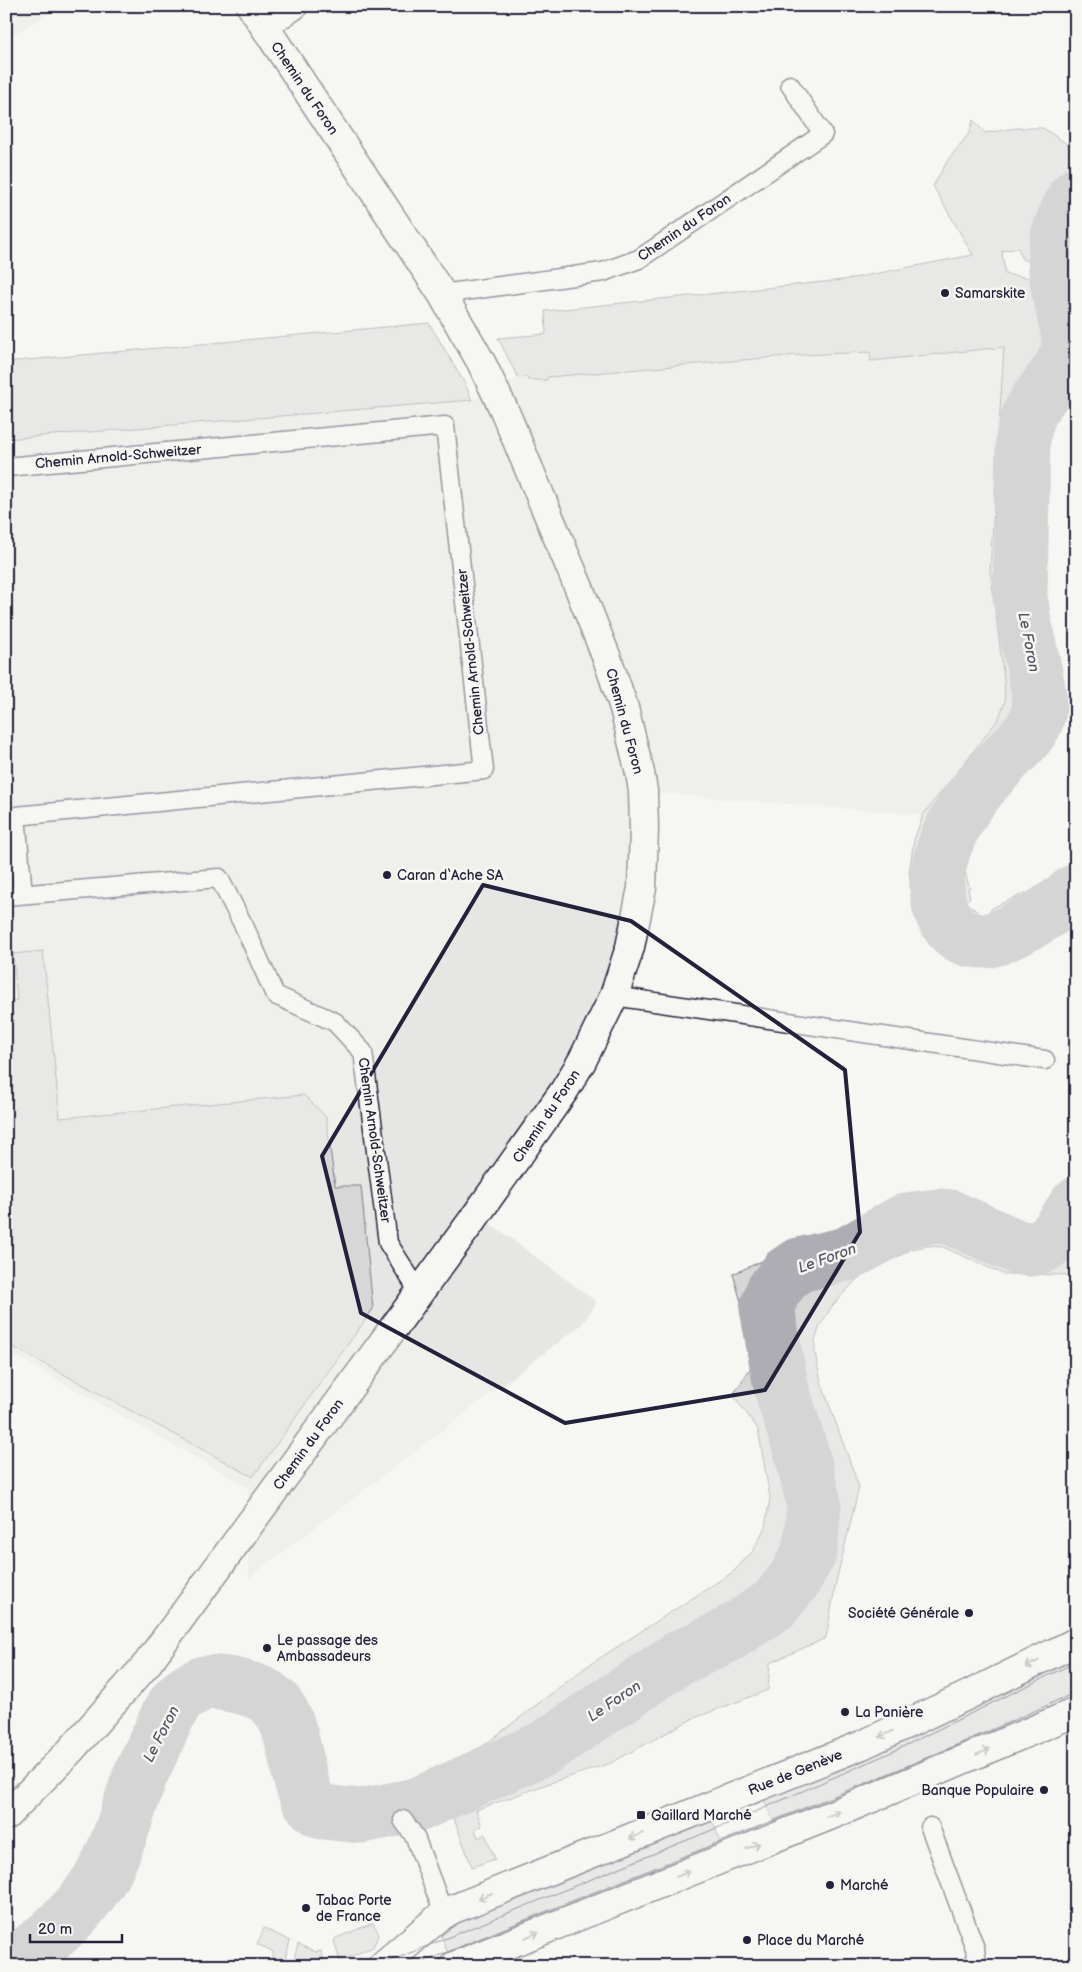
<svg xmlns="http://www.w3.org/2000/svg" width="1082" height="1972" viewBox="0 0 1082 1972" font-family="'Balsamiq Sans',sans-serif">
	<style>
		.built { fill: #e6e6e4 }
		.green { fill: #d7d7d7; stroke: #7c7c89 }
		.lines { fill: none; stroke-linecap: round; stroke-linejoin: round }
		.river { stroke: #adadb3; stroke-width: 55 }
		.lane-casing { stroke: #22223b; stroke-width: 21 }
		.street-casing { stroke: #22223b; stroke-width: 31 }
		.secondary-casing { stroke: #22223b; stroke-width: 31 }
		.lane { stroke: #f6f6f2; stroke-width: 18 }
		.street { stroke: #f6f6f2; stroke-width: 28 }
		.secondary { stroke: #f6f6f2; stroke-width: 28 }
		.tram { stroke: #22223b; stroke-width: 1 }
		.oneway { stroke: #9797a0 }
		.marked { fill: none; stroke: #22223b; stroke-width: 4; stroke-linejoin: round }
		.poi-dot { fill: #22223b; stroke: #f6f6f2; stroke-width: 2 }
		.labels { text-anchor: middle; stroke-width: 5; stroke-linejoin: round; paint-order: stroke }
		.street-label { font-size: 14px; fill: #22223b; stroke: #f6f6f2 }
		.poi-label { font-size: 14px; fill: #22223b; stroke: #f6f6f2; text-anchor: start }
		.water-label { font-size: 15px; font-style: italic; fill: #535365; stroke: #f6f6f2 }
	</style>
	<rect width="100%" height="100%" fill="#f6f6f2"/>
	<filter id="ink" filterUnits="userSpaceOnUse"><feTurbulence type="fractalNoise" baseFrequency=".02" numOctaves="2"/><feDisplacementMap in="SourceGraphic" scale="10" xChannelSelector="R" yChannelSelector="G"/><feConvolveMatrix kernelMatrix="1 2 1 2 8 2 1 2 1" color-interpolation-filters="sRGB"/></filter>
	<g filter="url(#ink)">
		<g class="built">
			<polygon points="6,6 63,6 6,38"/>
			<polygon points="986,341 1004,342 990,571 1004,679 1005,702 998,720 923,815 643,792 623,972 477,1214 597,1302 581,1325 249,1578 248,1487 6,1351 6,439 472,400 518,378"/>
		</g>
		<g class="green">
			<path d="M973,120L985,133L1017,128H1043L1076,150V178L1064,196L1047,246V262L1023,260L1018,248L1002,251L1005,274L1030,278L1037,291L1039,322L1043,342L1045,341L1043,325L1056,323V343L1051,364L1018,419L1013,478L1015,503L1008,569L1014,617L1026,673L1027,713L1020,727C990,762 954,797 936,840C929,857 924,881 926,899C930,932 962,957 994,950C1025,943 1052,922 1076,902V920L1030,949L990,961L969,962L951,955L935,942L922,926L915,905L909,873L914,840L923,815L998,720L1005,702L1004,679L990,571L1004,347L871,361L870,352L800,355L548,377L547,380H528L527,377L518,378L498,338L546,334L545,311L843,280L973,255L933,186L948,160L970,132Z"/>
			<polygon points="1076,221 1076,274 1064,276 1070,231"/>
			<polygon points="429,323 464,382 472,400 6,439 6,362"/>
			<path d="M980,805L987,816C970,844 957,855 970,888L968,889L970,897L965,902L984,917L992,908L1025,893L1037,896L1050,887L1055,895L1023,916L1010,920L1001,926L987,932L967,929L950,914L946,907L944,892L950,863L956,842Z"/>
			<polygon points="43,951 60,1118 304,1095 326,1117 335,1186 361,1186 373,1309 253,1477 6,1343 6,1002 17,1000 13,954"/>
			<polygon points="1076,1170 1076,1189 1044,1234 1068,1241 1076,1228 1076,1275 1003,1274 943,1247 927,1246 912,1249 857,1279 832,1306 820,1326 815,1341 815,1353 821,1382 859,1487 836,1582 826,1638 770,1663 768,1690 692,1719 611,1763 550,1783 476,1810 482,1826 475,1829 478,1838 485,1834 495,1859 472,1867 451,1811 424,1820 411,1795 458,1765 586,1667 733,1572 753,1551 765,1527 770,1498 758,1429 733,1395 757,1358 733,1274 786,1250 920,1204 952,1197 1037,1233"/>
			<polygon points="1076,1658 1076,1696 1022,1721 774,1823 764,1799 893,1747"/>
			<polygon points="712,1820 722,1845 448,1954 439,1930"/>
			<polygon points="373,1923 379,1934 373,1947 340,1961 334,1941 336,1938"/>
			<polygon points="264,1928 290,1941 283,1966 268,1965 274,1952 257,1944"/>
			<polygon points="298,1944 316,1952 321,1951 326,1966 292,1966"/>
		</g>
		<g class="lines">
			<g class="river">
				<path d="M1076,195C1052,238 1051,257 1062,305C1065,319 1071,336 1068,350C1063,372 1043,389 1032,409C1027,418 1025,428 1023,438L1020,596C1023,619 1028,641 1033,663C1036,680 1042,698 1038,715C1033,734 1016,747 1004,760C971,794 942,831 937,880C936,898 941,920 955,932C968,943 986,943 1002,936C1028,925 1054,910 1076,891"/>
				<path d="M8,1966C46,1944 86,1907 106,1868C121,1839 129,1806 140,1776C146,1762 153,1748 159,1735C165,1722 171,1705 182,1696C188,1691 198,1685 205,1683C217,1680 248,1688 260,1693C307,1713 286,1797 323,1812L361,1816L417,1805L544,1748L677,1659L728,1635L775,1604L794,1580L810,1551L814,1504L803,1458L781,1387L767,1308L773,1291L787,1273L799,1265L847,1254L906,1220L938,1216L950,1217L1015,1246C1048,1258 1061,1228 1076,1205"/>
			</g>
			<defs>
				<g id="lane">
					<polyline points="442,294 603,272 639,259 823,134 790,85"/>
					<polyline points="6,467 445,426 484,770 16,816 23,894"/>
					<polyline points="6,896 219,878 245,928 275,995 335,1022 363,1052 388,1243 419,1292"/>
					<polyline points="614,996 1045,1060"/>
					<polyline points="403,1820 415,1837 444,1914"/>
					<polyline points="930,1827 975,1948 977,1966"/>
				</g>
				<g id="street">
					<polyline points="264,25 293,6"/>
					<polyline points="6,1816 70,1751 147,1664 477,1214 564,1091 582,1061 614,996 630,947 642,888 644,829 643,791 640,773 624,708 608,661 579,588 505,412 481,362 442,294 251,6"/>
				</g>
				<g id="secondary">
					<polyline points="382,1966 437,1919 451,1910 862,1745 966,1696 1076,1642"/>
					<polyline points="454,1966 834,1814 1076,1712"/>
				</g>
			</defs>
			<use href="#lane" class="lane-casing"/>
			<use href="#street" class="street-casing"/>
			<use href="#secondary" class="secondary-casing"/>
			<use href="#lane" class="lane"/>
			<use href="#street" class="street"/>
			<use href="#secondary" class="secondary"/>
			<g class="tram">
				<polyline points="378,1966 739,1819 894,1751 1076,1662"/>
				<path d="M414,1966C633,1873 859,1792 1076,1692"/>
			</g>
		</g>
		<defs><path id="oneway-shaft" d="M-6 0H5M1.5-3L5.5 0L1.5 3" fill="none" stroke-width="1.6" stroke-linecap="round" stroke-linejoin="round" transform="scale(1.25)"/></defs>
		<g class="oneway">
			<use href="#oneway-shaft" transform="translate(1032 1664) rotate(154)"/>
			<use href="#oneway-shaft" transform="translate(886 1734) rotate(155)"/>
			<use href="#oneway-shaft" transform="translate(983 1752) rotate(-23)"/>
			<use href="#oneway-shaft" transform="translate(833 1814) rotate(-22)"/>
			<use href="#oneway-shaft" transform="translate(636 1836) rotate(158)"/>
			<use href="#oneway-shaft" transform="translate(753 1846) rotate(-22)"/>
			<use href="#oneway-shaft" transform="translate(683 1874) rotate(-22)"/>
			<use href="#oneway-shaft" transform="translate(485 1896) rotate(158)"/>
			<use href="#oneway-shaft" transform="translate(532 1935) rotate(-22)"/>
		</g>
	</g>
	<path d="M0 0H1082V1972H0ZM483,885L631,921L845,1070L860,1232L765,1390L565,1423L361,1313L322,1156Z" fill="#f6f6f2" fill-opacity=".55" fill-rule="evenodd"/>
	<path class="marked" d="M483,885L631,921L845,1070L860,1232L765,1390L565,1423L361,1313L322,1156Z"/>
	<g class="poi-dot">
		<circle cx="945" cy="293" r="5"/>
		<circle cx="387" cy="875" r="5"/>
		<circle cx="969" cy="1613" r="5"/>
		<circle cx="267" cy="1648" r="5"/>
		<circle cx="845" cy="1712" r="5"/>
		<circle cx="1044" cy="1790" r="5"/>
		<rect x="636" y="1810" width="10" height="10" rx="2.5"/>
		<circle cx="830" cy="1885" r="5"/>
		<circle cx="306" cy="1908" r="5"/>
		<circle cx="747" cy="1940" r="5"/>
	</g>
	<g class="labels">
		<g class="street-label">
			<text transform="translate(305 88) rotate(56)" y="5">Chemin du Foron</text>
			<text transform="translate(684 227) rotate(-34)" y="5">Chemin du Foron</text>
			<text transform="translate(118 456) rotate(-5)" y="5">Chemin Arnold-Schweitzer</text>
			<text transform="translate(470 652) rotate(-96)" y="5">Chemin Arnold-Schweitzer</text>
			<text transform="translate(625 721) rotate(75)" y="5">Chemin du Foron</text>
			<text transform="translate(546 1116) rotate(-56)" y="5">Chemin du Foron</text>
			<text transform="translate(375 1140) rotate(82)" y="5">Chemin Arnold-Schweitzer</text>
			<text transform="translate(308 1444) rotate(-54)" y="5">Chemin du Foron</text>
			<text transform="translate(795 1772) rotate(-22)" y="5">Rue de Genève</text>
		</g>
		<g class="poi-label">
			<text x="955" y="298">Samarskite</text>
			<text x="397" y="880">Caran d‘Ache SA</text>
			<text x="959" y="1618" text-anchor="end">Société Générale</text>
			<text x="277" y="1645">Le passage des<tspan x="277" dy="16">Ambassadeurs</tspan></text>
			<text x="855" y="1717">La Panière</text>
			<text x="1034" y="1795" text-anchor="end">Banque Populaire</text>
			<text x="651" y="1820">Gaillard Marché</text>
			<text x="840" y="1890">Marché</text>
			<text x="316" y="1905">Tabac Porte<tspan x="316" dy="16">de France</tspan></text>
			<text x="757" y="1945">Place du Marché</text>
		</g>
		<g class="water-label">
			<text transform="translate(1029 642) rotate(79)" y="5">Le Foron</text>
			<text transform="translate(827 1258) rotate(-20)" y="5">Le Foron</text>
			<text transform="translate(614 1701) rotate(-34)" y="5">Le Foron</text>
			<text transform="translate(161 1734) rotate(-63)" y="5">Le Foron</text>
		</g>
	</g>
	<rect width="1082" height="1972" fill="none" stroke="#f6f6f2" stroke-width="25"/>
	<rect x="12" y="12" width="1057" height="1947" fill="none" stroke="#22223b" stroke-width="2" filter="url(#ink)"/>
	<path d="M30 1934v8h92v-8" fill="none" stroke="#22223b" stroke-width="2.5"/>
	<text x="38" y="1934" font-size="15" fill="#22223b" stroke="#f6f6f2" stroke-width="4" paint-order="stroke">20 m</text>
</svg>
